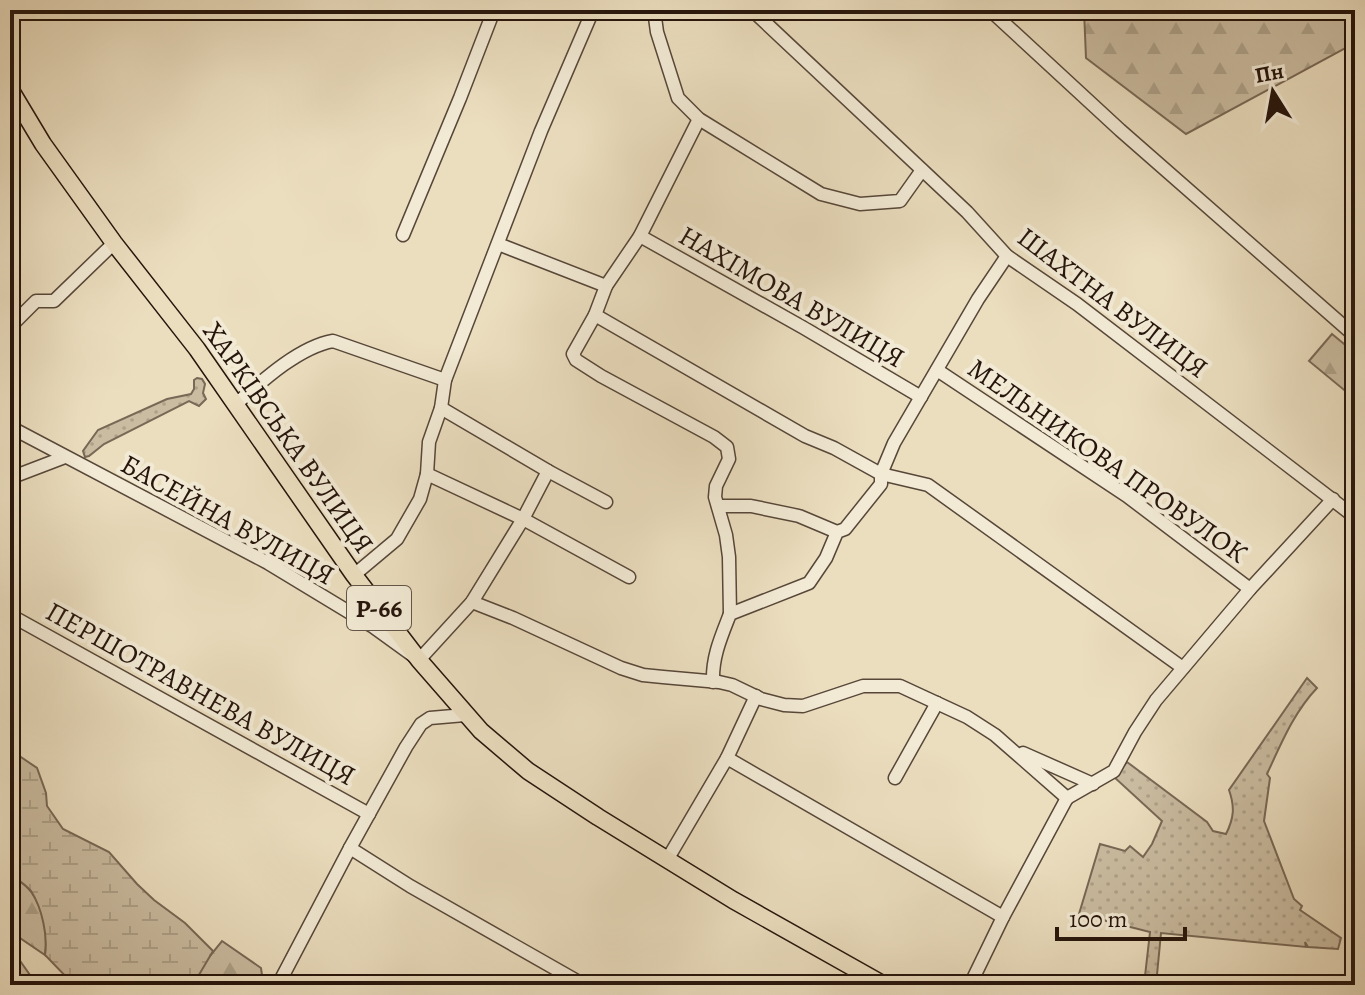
<svg xmlns="http://www.w3.org/2000/svg" width="1365" height="995" viewBox="0 0 1365 995" font-family="Alegreya,serif">
	<style>
		.grass { fill: url(#grass-dots); stroke: #786856; stroke-width: 2 }
		.forest { fill: url(#forest-firs); stroke: #786856; stroke-width: 2 }
		.wetland { fill: url(#wetland-marsh); stroke: #786856; stroke-width: 2 }
		.lines { fill: none; stroke-linecap: round; stroke-linejoin: round }
		.minor-casing { stroke: #574739; stroke-width: 15 }
		.major-casing { stroke: #26150c; stroke-width: 19 }
		.minor { stroke: #f2ead5; stroke-width: 12 }
		.major { stroke: #ebdebf; stroke-width: 16 }
		.labels { text-anchor: middle; stroke-width: 8; stroke-linejoin: round; paint-order: stroke }
		.shield { fill: #f2ead5; stroke: #635548; stroke-width: 2 }
		.shield-label { font-size: 26px; font-weight: bold; fill: #26150c }
		.street-label { font-size: 28px; fill: #26150c; stroke: #f2ead5 }
	</style>
	<defs>
		<pattern id="grass-dots" width="8" height="8" patternUnits="userSpaceOnUse" patternTransform="scale(2)"><rect width="8" height="8" fill="#cabca1"/><path d="M2 2h.1M6 6h.1" fill="none" stroke="#ada189" stroke-width="1.8" stroke-linecap="round"/></pattern>
		<pattern id="forest-firs" width="22" height="20" patternUnits="userSpaceOnUse" patternTransform="scale(2)"><rect width="22" height="20" fill="#cabca1"/><path d="M5 1l3.5 6h-7zM16 11l3.5 6h-7z" fill="#ada189"/></pattern>
		<pattern id="wetland-marsh" width="20" height="14" patternUnits="userSpaceOnUse" patternTransform="scale(2)"><rect width="20" height="14" fill="#cabca1"/><path d="M1 5h8M5 5V1M11 12h8M15 12V8" fill="none" stroke="#ada189"/></pattern>
	</defs>
	<rect width="100%" height="100%" fill="#ebdebf"/>
	<filter id="stains"><feTurbulence type="fractalNoise" baseFrequency=".0025" numOctaves="4"/><feColorMatrix values="0 0 0 0 .2 0 0 0 0 .09 0 0 0 0 .02 0 0 0 .5 -.17"/></filter>
	<radialGradient id="worn" r=".72"><stop offset=".6" stop-color="#630" stop-opacity="0"/><stop offset="1" stop-color="#630" stop-opacity=".3"/></radialGradient>
	<g class="grass">
		<polygon points="197,378 202,379 205,384 203,393 206,399 199,406 189,401 104,444 89,456 85,457 83,451 98,430 167,399 191,394 194,389 194,380"/>
		<path d="M1307,678L1317,688C1294,712 1281,744 1267,774L1270,778L1264,821L1294,899L1302,906L1300,910L1341,938L1338,949L1308,947L1305,942L1306,947L1161,933L1156,985H1144L1150,932L1079,914L1100,844L1125,851L1130,846L1143,857L1152,844L1162,821L1114,777L1127,762L1207,822L1213,831L1226,834C1234,818 1235,807 1229,790Z"/>
	</g>
	<g class="forest">
		<polygon points="1084,10 1355,10 1355,43 1186,134 1086,58"/>
		<polygon points="1332,334 1355,353 1355,399 1309,361"/>
		<path d="M10,874C15,878 21,882 26,886C43,902 48,933 45,955L17,936L10,925Z"/>
		<polygon points="222,941 261,968 262,975 260,985 193,985 205,962"/>
		<polygon points="10,948 11,948 37,985 10,985"/>
	</g>
	<path class="wetland" d="M18,755L37,768L46,793L47,806L63,829L109,852L137,884L154,900L185,923L213,951L193,985H138L120,978L92,983L89,985H74L45,955C48,936 42,908 31,891C25,884 17,879 10,874V760Z"/>
	<g class="lines">
		<defs>
			<g id="minor">
				<polyline points="654,10 657,32 678,98 699,119 821,194 860,204 900,201 922,170"/>
				<polyline points="752,10 967,212 1007,256 1077,304 1355,517"/>
				<polyline points="990,10 1120,130 1355,336"/>
				<polyline points="699,119 640,236 606,286 595,315 573,354 576,360 601,376 714,437 727,447 729,459 716,486 715,497 726,535 729,557 730,614"/>
				<polyline points="403,235 460,98 494,10"/>
				<polyline points="640,236 804,328 921,397"/>
				<polyline points="498,244 606,286"/>
				<polyline points="595,315 805,436 834,448 881,474 928,485 1183,668"/>
				<polyline points="10,327 36,301 54,301 114,243"/>
				<polyline points="937,370 1127,496 1250,589"/>
				<path d="M236,404C262,381 299,347 333,341L445,380"/>
				<polyline points="441,408 548,471 606,502"/>
				<polyline points="10,427 268,563 372,626 419,660 472,602 523,519 548,471"/>
				<polyline points="427,474 523,519 629,577"/>
				<polyline points="10,478 65,457"/>
				<polyline points="718,506 751,506 799,516 837,532"/>
				<polyline points="354,575 397,539 420,499 427,474 429,442 441,408 445,380 541,131 593,10"/>
				<polyline points="472,602 513,618 621,668 643,675 663,677 719,682 732,685 761,699 784,705 803,706 863,686 900,686 967,717 995,735 1067,798"/>
				<polyline points="10,615 369,814"/>
				<path d="M713,682C712,657 721,637 730,614L809,583L826,558L837,532L845,529L881,484V474L894,443L978,299L1007,256"/>
				<polyline points="1023,753 1093,784"/>
				<polyline points="727,758 1003,917"/>
				<polyline points="895,778 937,703"/>
				<polyline points="1067,798 1114,771 1135,732 1156,700 1250,589 1333,499"/>
				<polyline points="350,848 410,886 584,985"/>
				<polyline points="667,860 727,758 756,696"/>
				<polyline points="278,985 350,848 406,747 421,724 430,718 465,715"/>
				<polyline points="970,985 1003,917 1067,798"/>
			</g>
			<polyline id="major" points="10,89 43,144 114,243 197,349 354,575 419,660 481,731 528,771 598,817 733,900 884,985"/>
		</defs>
		<use href="#minor" class="minor-casing"/>
		<use href="#major" class="major-casing"/>
		<use href="#minor" class="minor"/>
		<use href="#major" class="major"/>
	</g>
	<g class="labels">
		<rect class="shield" x="347" y="586" width="64" height="44" rx="6"/>
		<g class="shield-label">
			<text x="379" y="617">Р-66</text>
		</g>
		<g class="street-label">
			<text transform="translate(792 296) rotate(30)" y="10">НАХІМОВА ВУЛИЦЯ</text>
			<text transform="translate(1113 302) rotate(37)" y="10">ШАХТНА ВУЛИЦЯ</text>
			<text transform="translate(289 437) rotate(55)" y="10">ХАРКІВСЬКА ВУЛИЦЯ</text>
			<text transform="translate(1108 460) rotate(35)" y="10">МЕЛЬНИКОВА ПРОВУЛОК</text>
			<text transform="translate(228 519) rotate(29)" y="10">БАСЕЙНА ВУЛИЦЯ</text>
			<text transform="translate(201 693) rotate(29)" y="10">ПЕРШОТРАВНЕВА ВУЛИЦЯ</text>
		</g>
	</g>
	<rect width="1365" height="995" fill="none" stroke="#ebdebf" stroke-width="40"/>
	<rect x="12" y="12" width="1341" height="971" fill="none" stroke="#26150c" stroke-width="4"/>
	<rect x="20" y="20" width="1325" height="955" fill="none" stroke="#26150c" stroke-width="2"/>
	<g transform="translate(1273 92) rotate(349)" stroke="#f2ead5" stroke-width="6" paint-order="stroke">
	<path d="M0-6L14 30L0 20L-14 30Z" fill="#26150c"/>
	<text y="-12" font-size="22" font-weight="bold" text-anchor="middle" fill="#26150c">Пн</text>
	</g>
	<path d="M1057 927v12h128v-12" fill="none" stroke="#26150c" stroke-width="4"/>
	<text x="1069" y="927" font-size="24" fill="#26150c" stroke="#f2ead5" stroke-width="6" paint-order="stroke">100 m</text>
	<rect width="100%" height="100%" filter="url(#stains)"/>
	<rect width="100%" height="100%" fill="url(#worn)"/>
</svg>
